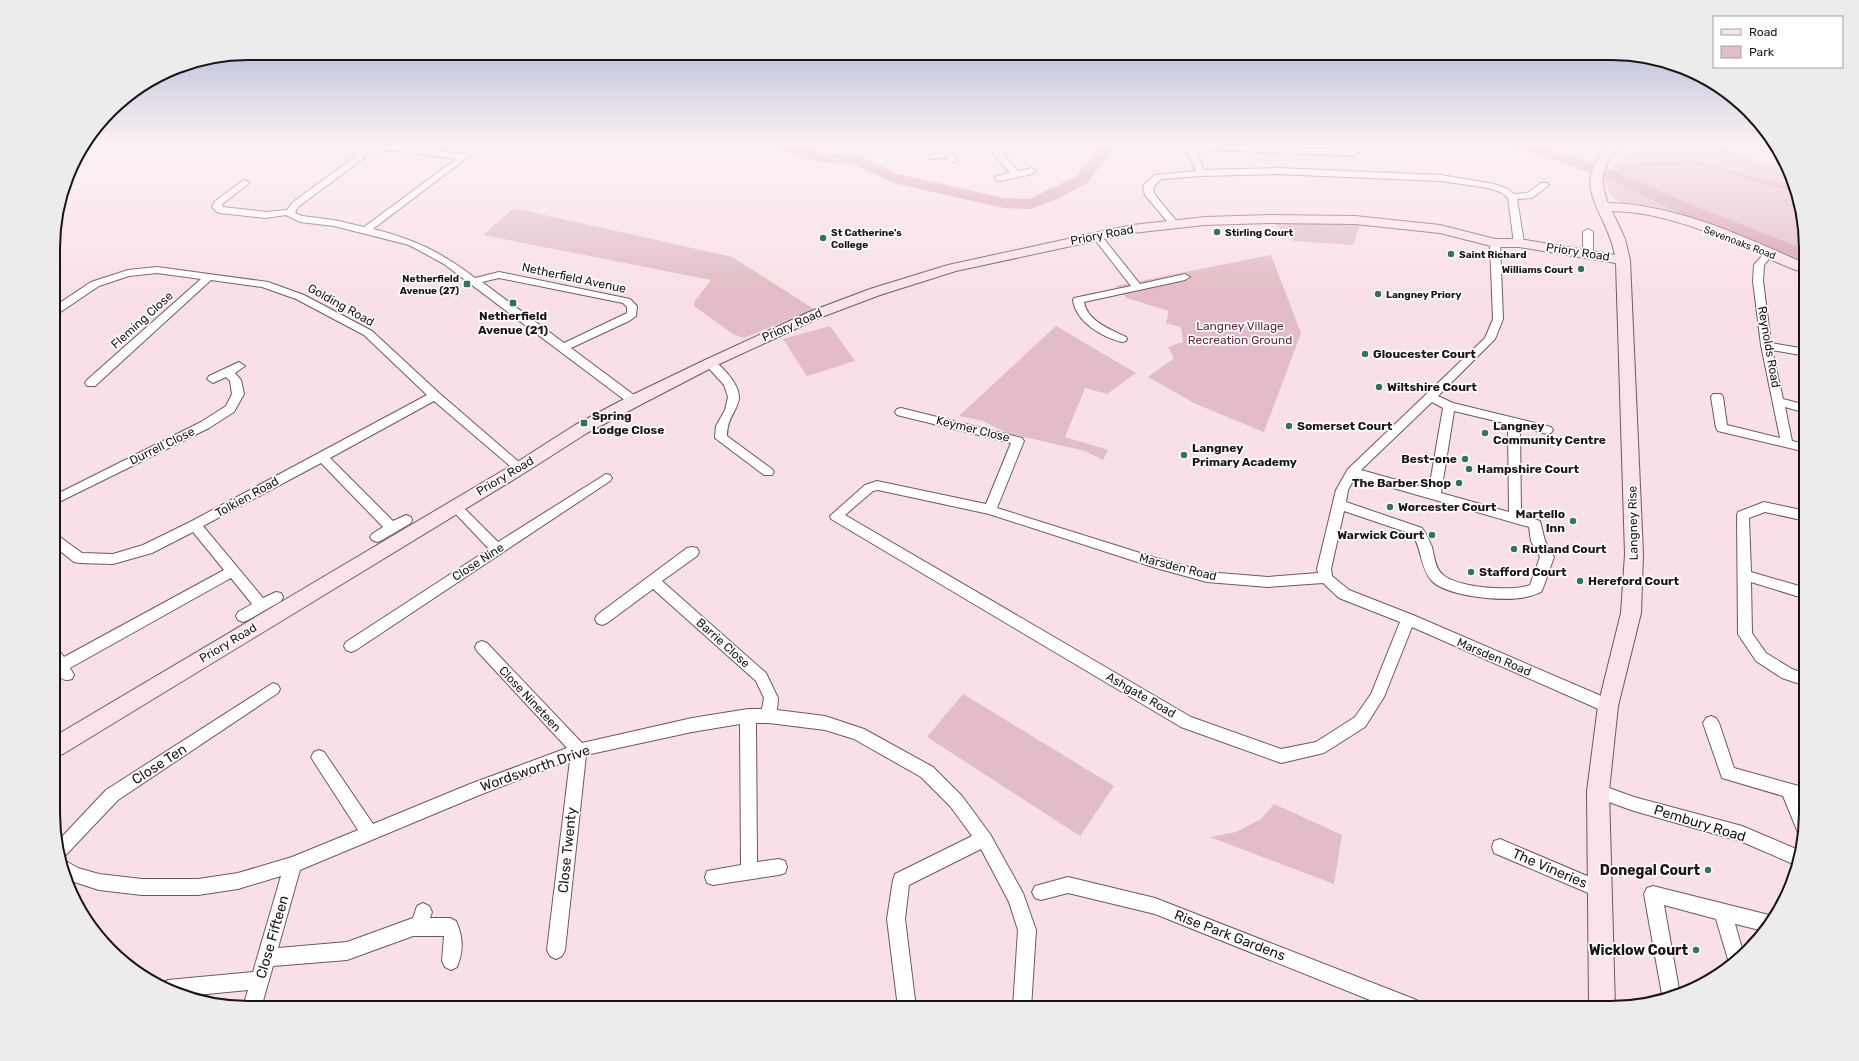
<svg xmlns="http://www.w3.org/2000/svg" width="1859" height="1061" viewBox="0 0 1859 1061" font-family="Rubik,sans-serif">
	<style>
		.green { fill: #e2bcc6 }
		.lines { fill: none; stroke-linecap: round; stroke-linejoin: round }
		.stream { stroke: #d69faf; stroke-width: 3 }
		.river { fill: #d69faf; fill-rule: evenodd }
		.street-casing { stroke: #6e595f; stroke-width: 2 }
		.secondary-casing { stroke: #6e595f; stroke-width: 2 }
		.street { fill: #fff; fill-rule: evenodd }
		.secondary { fill: #fbe3ea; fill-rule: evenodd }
		.poi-dot { fill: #307264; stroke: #fff; stroke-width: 1.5 }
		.labels { text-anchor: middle; stroke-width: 3.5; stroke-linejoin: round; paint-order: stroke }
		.far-poi-label { font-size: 10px; font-weight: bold; fill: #1c1416; stroke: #fff; text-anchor: start }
		.far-street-label { font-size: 10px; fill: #1c1416; stroke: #fff }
		.street-label { font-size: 12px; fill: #1c1416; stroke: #fff }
		.poi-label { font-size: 12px; font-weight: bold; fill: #1c1416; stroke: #fff; text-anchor: start }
		.park-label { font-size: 12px; fill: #6b2941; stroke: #fff }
		.near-street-label { font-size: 14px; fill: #1c1416; stroke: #fff }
		.near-poi-label { font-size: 14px; font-weight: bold; fill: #1c1416; stroke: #fff; text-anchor: end }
		.rim { fill: none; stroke: #1c1416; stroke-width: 2 }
	</style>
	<rect width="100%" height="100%" fill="#f8e0e6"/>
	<g class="green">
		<path d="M1647,144H1715L1746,157L1787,168C1802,199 1806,232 1806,266L1677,214L1622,203L1612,197L1605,182C1615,161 1627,154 1647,144Z"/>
		<polygon points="514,208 732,257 814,309 744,338 733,334 694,306 695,301 711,280 483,235"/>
		<polygon points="1273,222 1360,225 1353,245 1294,241"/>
		<polygon points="1271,255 1301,333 1264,432 1196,404 1148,377 1174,358 1168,347 1183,342 1181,327 1166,323 1169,311 1127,298 1115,286"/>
		<polygon points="830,326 855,361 807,376 783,339"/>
		<polygon points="1056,326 1136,373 1107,394 1085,388 1065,437 1108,450 1103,460 1085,451 1007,433 983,421 959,416"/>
		<polygon points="963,694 1114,786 1080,836 927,737"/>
		<polygon points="1274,804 1342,835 1334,884 1210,837 1236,832 1261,819"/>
	</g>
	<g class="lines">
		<polyline class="stream" points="1613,176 1631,165 1696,163 1797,191"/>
		<g class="river">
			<polygon points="771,144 794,144 820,152 857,155 898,174 1004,198 1029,199 1075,177 1103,144 1118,144 1087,183 1057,199 1031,209 1004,208 893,183 854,164 818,162 773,147"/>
			<polygon points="1505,144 1530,144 1573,156 1619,173 1697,207 1806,250 1806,261 1685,215 1607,179 1561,162 1507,147"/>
		</g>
		<defs>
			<g id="street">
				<path d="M340,144H355L367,149L391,144L462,154L475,144H485L373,229C414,239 441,252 475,278L499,272L630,299L637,306L636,316L629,321L571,348L638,398L640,401L638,404H630L444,264L409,245L334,226L300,222L286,215L266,218L220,213L217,212L212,207L215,201L244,180L247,181L249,183L247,185L222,204L223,207L266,212L287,210L292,203L357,155L358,150ZM391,150L456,159L364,227L334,220L302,216L295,213L298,207L364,158L366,154ZM499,278L623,303L627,307V313L564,343L482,282Z"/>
				<polygon points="936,144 945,144 957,160 956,162 950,162 946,157 930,159 930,155 942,153"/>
				<polygon points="986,144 995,144 1018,171 1032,168 1036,171 1032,174 1000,181 997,180 995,178 997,176 1010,173"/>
				<polygon points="1184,144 1354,150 1358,153 1354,156 1195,149 1204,170 1277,168 1441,175 1494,184 1508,189 1514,194 1527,193 1541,183 1547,183 1549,185 1532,198 1517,199 1524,243 1519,246 1514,243 1508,198 1502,193 1489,188 1441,181 1277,174 1201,176 1161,179 1153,187 1155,195 1179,224 1174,227 1171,226 1145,195 1143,186 1155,175 1196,171"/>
				<polygon points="1588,229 1593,232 1593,254 1588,257 1583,254 1583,232"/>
				<path d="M1097,233L1100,234L1140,284L1185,274L1190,277L1185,280L1084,302C1087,321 1110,329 1126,337L1127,339L1126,341L1122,342C1102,337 1076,322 1073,300L1074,298L1131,286L1092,236Z"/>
				<path d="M1495,240L1500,243L1503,319L1495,339L1438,396L1453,403L1547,426L1551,427L1553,430L1551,433L1547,434L1520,427L1521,515L1540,521L1545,541L1554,557L1543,588L1541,592C1536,594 1532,596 1526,597C1505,602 1446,597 1431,580C1420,567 1422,548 1412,534L1344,511L1331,569L1332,576L1349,590L1413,615L1613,701L1615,706L1613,711L1608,712L1603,711L1412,627L1384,697L1365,727L1324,753L1281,763L1181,727L831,519L830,516L865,485L877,481L986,504L1011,443L897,415L895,412L897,409L901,408L1022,438L1024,441L997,508L1156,558L1207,572L1268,577L1318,573L1317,569L1336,490L1348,469L1485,338L1493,319L1490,243ZM1432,402L1443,408L1429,489L1361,470ZM1454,411L1508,424L1509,512L1441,493ZM1355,477L1529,527L1531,541L1540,557L1530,585C1513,592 1454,588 1441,573C1435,567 1434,555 1432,547C1429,540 1426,533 1422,528L1346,502L1348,490ZM878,490L989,514L1156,568L1207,582L1268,587L1323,583L1339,598L1400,622L1371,694L1355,717L1316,742L1281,749L1191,717L845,515L873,491Z"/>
				<polygon points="1769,250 1774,253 1764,265 1763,281 1771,343 1806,349 1806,356 1772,350 1783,399 1806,405 1806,413 1785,407 1792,441 1806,444 1806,452 1722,432 1718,431 1716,428 1711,397 1713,394 1721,394 1723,397 1727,425 1780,438 1761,345 1753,281 1754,265 1766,251"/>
				<path d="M157,267L268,282L304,295L372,331L439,393L526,468L524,471H516L434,401L330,458L393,521L406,515L411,517L412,520L411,523L382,540L377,542L372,540L370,537L372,534L383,527L321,463L203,526L263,598L276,592L281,593L283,597L281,601L248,620L243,622L238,620L236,616L238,612L252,604L231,578L70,668L74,675L72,679C55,685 55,662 55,650L60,652L64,657L224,570L193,532L152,553L113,564L79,563L74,562L55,547V535L60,537L82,553L113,554L143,545L190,522L427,395L364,335L296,299L262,287L211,280L95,386H87L85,383L87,380L201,279L157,273L129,276L99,286L59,313L55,314V306L91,282L128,270Z"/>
				<path d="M710,359C717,361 722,368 727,373C754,405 727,407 727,436L772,469L774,472L772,475H764L715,438L716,426L725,410L728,397L724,385L704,363Z"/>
				<polygon points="239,362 245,366 235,373 241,380 244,394 234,412 209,428 55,504 55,495 201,422 226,406 232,394 230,381 226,377 213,383 207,379 209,376"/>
				<polygon points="606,474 610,475 612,478 610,481 356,650 351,652 346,650 344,646 346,642 489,549 451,509 449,506 451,503 455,501 459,503 498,542"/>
				<polygon points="1764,502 1806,511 1806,521 1765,512 1749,518 1751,572 1806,588 1806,599 1751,582 1752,633 1766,653 1792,669 1806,674 1806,686 1782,678 1756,661 1738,634 1737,515 1738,512"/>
				<path d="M692,547L697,548L699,552L697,556L662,581L766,673L778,698L777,710L825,716L864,729L933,767L962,796L990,834L1023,893L1036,930L1031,1008H1013L1018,930L1009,902L981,849L909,885L905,919L916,1008H898L887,919L893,880L895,874L972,836L950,806L921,777L854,739L825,730L769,723H756L757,862L779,859L785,861L787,867L785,873L779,875L713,885L707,883L705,877L707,871L741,865L740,724L692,732L586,755L565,950L562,956L556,959L550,956L547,950L570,760L482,794L300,870L278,948L347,942L413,918L417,906L423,903L429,906L432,912L430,918H450L456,921C463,937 464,950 457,967L451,970L445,967L442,961L444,936H413L347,960L273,966L261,1008L243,1007L248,990L186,996L160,986L162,983L168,980L253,972L281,876L238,889L198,895H142L99,890L65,879L56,843L106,790L273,683L278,685L280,689L278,693L118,800L62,859L78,868L99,874L142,879H198L238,873L292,857L358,830L314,762L311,757L314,752L319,750L324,752L373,824L470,784L567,748L477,651L475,647L477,643L482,641L487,643L582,743L692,718L748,709H762L764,698L756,681L653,589L607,623L602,625L597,623L595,619L597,615L687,548Z"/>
				<polygon points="1711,716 1716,718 1719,723 1734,768 1806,788 1806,802 1801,801 1806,812 1804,837 1799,835 1783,796 1722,778 1703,723 1706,718"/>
				<polygon points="1598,784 1634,797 1742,826 1801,851 1798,866 1740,841 1634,811 1592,796 1590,791 1592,786"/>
				<polygon points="1500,839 1606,884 1609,890 1606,896 1600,898 1494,853 1492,847 1494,841"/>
				<polygon points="1068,877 1155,898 1414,999 1420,1002 1423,1008 1390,1008 1155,914 1068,893 1041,900 1035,898 1032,892 1035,886"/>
				<polygon points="1653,886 1769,915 1774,918 1764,931 1735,924 1744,955 1730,966 1716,919 1664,905 1680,995 1663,1000 1644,894 1647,888"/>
			</g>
			<path id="secondary" d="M1610,144H1623C1619,149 1614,153 1610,158C1600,172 1602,188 1608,203C1678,205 1743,236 1806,264V273C1788,269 1771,259 1755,252C1709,232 1662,212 1612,211L1625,239L1630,260L1643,554L1641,613L1618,706L1609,791L1615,1008H1589L1587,791L1598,706L1621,613L1625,554L1616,263L1519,247H1495L1440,233L1355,224L1270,223L1205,225L1132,233L956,271L880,295L819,318L715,366L640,405L587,433L526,472L63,754L55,756V736L514,464L575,425L628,397L705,360L809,312L870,289L948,265L1132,225L1205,217L1270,215L1355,216L1440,225L1495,239H1519L1615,255C1607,210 1567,187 1610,144Z"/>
		</defs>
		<use href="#street" class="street-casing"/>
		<use href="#secondary" class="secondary-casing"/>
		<use href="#street" class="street"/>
		<use href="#secondary" class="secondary"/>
	</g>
	<linearGradient id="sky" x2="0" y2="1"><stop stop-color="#a1acd1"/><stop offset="0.49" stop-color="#fcf1f4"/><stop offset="1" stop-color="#fcf1f4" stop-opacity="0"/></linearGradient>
	<rect width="1859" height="293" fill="url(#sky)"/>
	<g class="poi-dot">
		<circle cx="1217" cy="232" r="4"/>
		<circle cx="823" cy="238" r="4"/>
		<circle cx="1451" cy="254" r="4"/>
		<circle cx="1581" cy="269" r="4"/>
		<rect x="463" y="280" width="8" height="8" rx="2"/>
		<circle cx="1378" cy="294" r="4"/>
		<rect x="509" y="299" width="8" height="8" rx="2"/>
		<circle cx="1365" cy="354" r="4"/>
		<circle cx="1379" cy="387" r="4"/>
		<rect x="580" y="419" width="8" height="8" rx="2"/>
		<circle cx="1289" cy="426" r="4"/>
		<circle cx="1485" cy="433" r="4"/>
		<circle cx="1184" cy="455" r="4"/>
		<circle cx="1465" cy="459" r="4"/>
		<circle cx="1469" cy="469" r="4"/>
		<circle cx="1459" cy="483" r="4"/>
		<circle cx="1390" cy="507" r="4"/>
		<circle cx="1573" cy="521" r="4"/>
		<circle cx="1432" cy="535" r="4"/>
		<circle cx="1514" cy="549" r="4"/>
		<circle cx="1471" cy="572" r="4"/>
		<circle cx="1580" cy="581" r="4"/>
		<circle cx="1708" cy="870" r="4"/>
		<circle cx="1696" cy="950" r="4"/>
	</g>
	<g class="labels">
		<g class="far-poi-label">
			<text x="831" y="236">St Catherine's<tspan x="831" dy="12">College</tspan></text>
			<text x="1225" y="236">Stirling Court</text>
			<text x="1459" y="258">Saint Richard</text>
			<text x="1573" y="273" text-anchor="end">Williams Court</text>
			<text x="459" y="282" text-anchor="end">Netherfield<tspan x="459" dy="12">Avenue (27)</tspan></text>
			<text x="1386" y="298">Langney Priory</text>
		</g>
		<g class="far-street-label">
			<text transform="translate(1740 242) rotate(21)" y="4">Sevenoaks Road</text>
		</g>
		<g class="street-label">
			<text transform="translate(1102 235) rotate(-11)" y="4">Priory Road</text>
			<text transform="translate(1578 252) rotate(9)" y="4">Priory Road</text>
			<text transform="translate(574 278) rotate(12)" y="4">Netherfield Avenue</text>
			<text transform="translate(341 305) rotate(29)" y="4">Golding Road</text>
			<text transform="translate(142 320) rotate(-42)" y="4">Fleming Close</text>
			<text transform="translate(792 325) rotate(-24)" y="4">Priory Road</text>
			<text transform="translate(1769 347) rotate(80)" y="4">Reynolds Road</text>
			<text transform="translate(973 429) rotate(14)" y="4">Keymer Close</text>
			<text transform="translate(162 446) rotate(-26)" y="4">Durrell Close</text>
			<text transform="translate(505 476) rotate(-31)" y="4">Priory Road</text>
			<text transform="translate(247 497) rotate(-29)" y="4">Tolkien Road</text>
			<text transform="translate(1633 523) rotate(-91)" y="4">Langney Rise</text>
			<text transform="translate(478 562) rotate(-33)" y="4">Close Nine</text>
			<text transform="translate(1178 567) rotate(14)" y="4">Marsden Road</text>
			<text transform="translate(228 643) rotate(-31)" y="4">Priory Road</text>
			<text transform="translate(723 643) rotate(42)" y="4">Barrie Close</text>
			<text transform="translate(1494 657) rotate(23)" y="4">Marsden Road</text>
			<text transform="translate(1141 695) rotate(30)" y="4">Ashgate Road</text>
			<text transform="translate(530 699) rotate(47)" y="4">Close Nineteen</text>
		</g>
		<g class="poi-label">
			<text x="513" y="320" text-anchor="middle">Netherfield<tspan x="513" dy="14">Avenue (21)</tspan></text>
			<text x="1373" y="358">Gloucester Court</text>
			<text x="1387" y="391">Wiltshire Court</text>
			<text x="592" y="420">Spring<tspan x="592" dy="14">Lodge Close</tspan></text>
			<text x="1297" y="430">Somerset Court</text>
			<text x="1493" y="430">Langney<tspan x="1493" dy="14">Community Centre</tspan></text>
			<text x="1192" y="452">Langney<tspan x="1192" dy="14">Primary Academy</tspan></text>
			<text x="1457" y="463" text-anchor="end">Best-one</text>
			<text x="1477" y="473">Hampshire Court</text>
			<text x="1451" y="487" text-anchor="end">The Barber Shop</text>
			<text x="1398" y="511">Worcester Court</text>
			<text x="1565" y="518" text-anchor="end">Martello<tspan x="1565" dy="14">Inn</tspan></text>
			<text x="1424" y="539" text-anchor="end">Warwick Court</text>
			<text x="1522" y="553">Rutland Court</text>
			<text x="1479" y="576">Stafford Court</text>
			<text x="1588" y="585">Hereford Court</text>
		</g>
		<g class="park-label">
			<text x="1240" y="330">Langney Village<tspan x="1240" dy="14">Recreation Ground</tspan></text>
		</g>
		<g class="near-street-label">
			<text transform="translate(159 764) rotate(-33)" y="5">Close Ten</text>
			<text transform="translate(535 768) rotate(-19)" y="5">Wordsworth Drive</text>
			<text transform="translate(1700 823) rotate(17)" y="5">Pembury Road</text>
			<text transform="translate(567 850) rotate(-84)" y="5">Close Twenty</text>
			<text transform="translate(1550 868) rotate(23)" y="5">The Vineries</text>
			<text transform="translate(1230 935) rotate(21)" y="5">Rise Park Gardens</text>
			<text transform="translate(272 937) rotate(-74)" y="5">Close Fifteen</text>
		</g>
		<g class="near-poi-label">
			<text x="1700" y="875">Donegal Court</text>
			<text x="1688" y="955">Wicklow Court</text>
		</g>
	</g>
	<path d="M0 0H1859V1061H0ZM248 60H1611A188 188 0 0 1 1799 248V813A188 188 0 0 1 1611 1001H248A188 188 0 0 1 60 813V248A188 188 0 0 1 248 60Z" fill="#edecec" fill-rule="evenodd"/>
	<path class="rim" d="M248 60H1611A188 188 0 0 1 1799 248V813A188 188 0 0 1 1611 1001H248A188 188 0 0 1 60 813V248A188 188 0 0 1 248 60Z"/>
	<rect x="1713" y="16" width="130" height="52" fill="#ffffff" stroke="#a4a1a2"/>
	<rect x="1721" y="29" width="20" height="6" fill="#fbe3ea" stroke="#a4a1a2"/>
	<text x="1749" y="36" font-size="12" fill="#1c1416">Road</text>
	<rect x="1721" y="46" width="20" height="12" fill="#e2bcc6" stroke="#a4a1a2"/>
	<text x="1749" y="56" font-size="12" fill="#1c1416">Park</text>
</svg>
